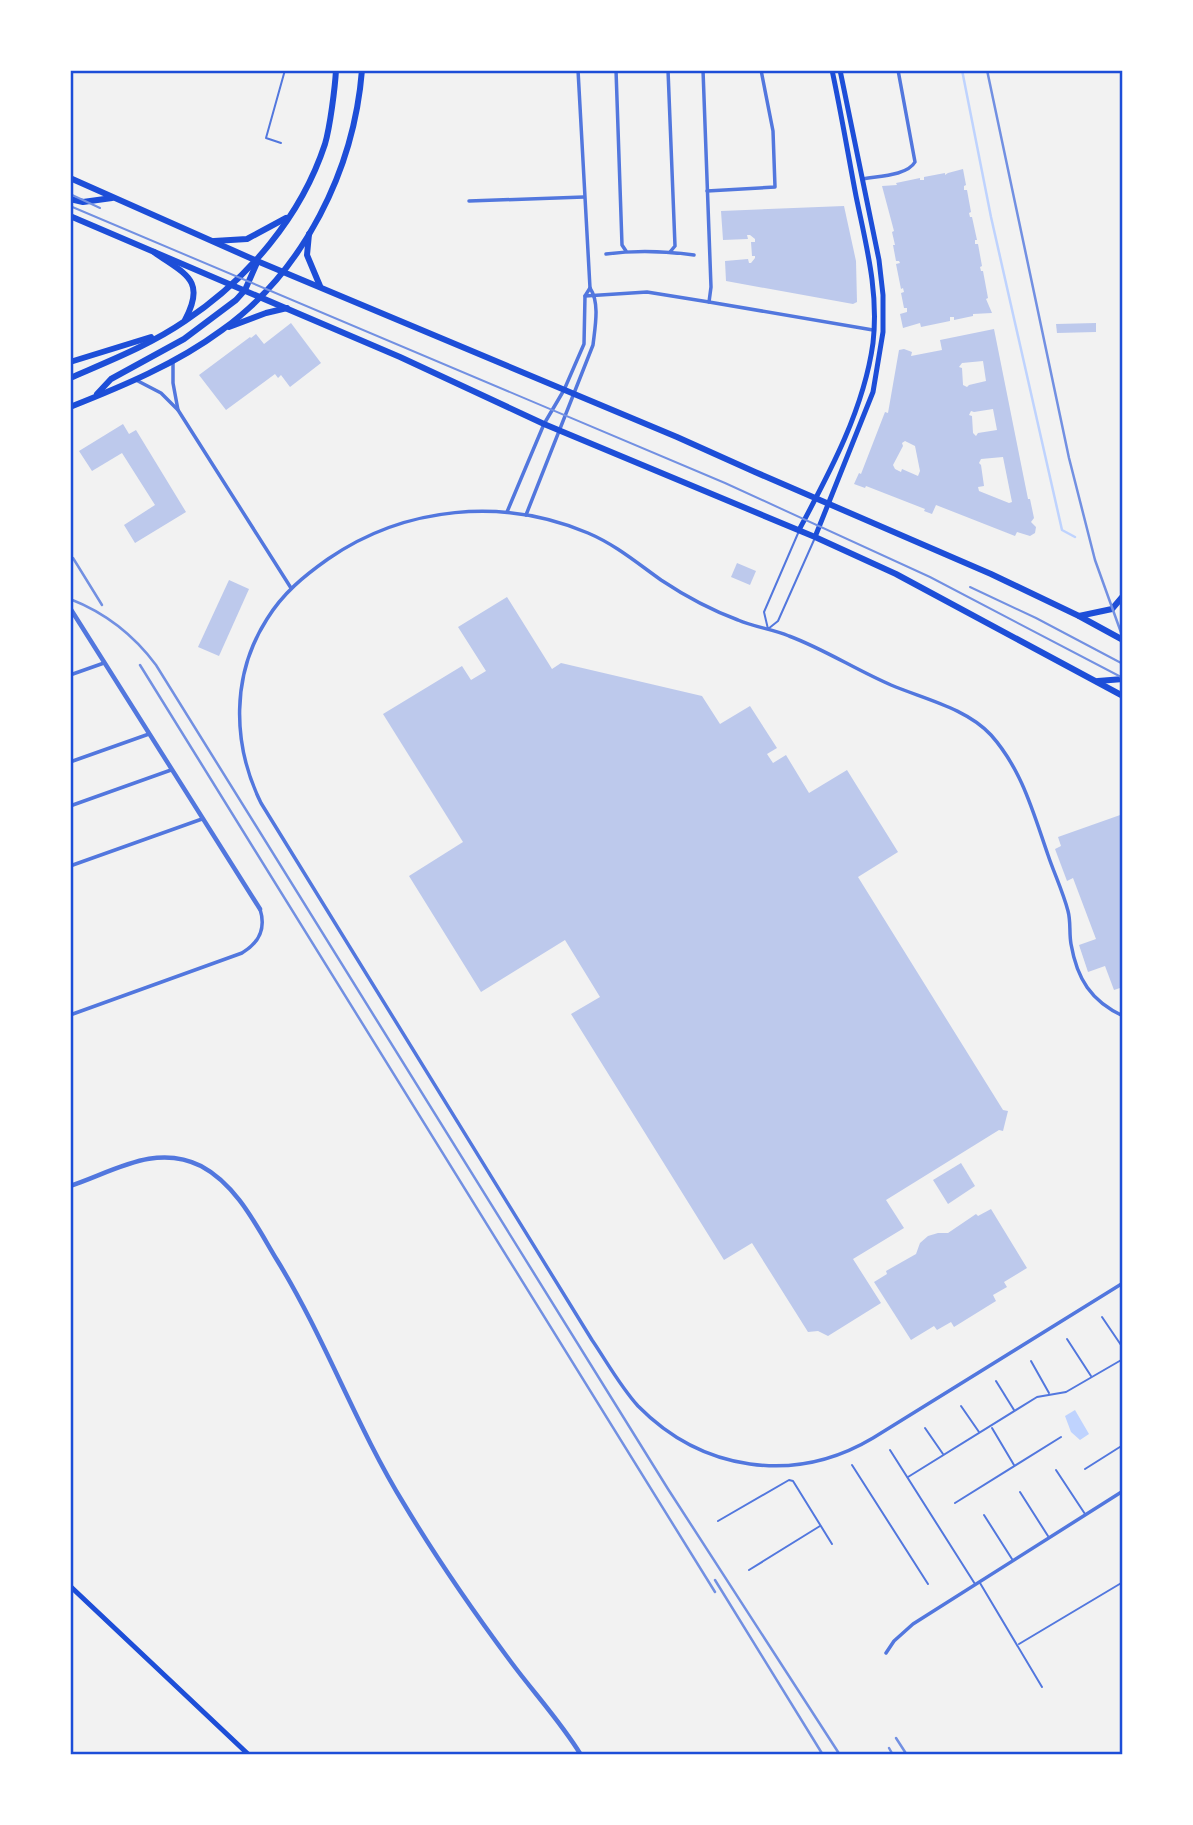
<svg xmlns="http://www.w3.org/2000/svg" width="1193" height="1825" viewBox="0 0 1193 1825" font-family="'Times New Roman',serif">
	<style>
		.water { fill: #bfd3fe }
		.lines { fill: none; stroke-linecap: round; stroke-linejoin: round }
		.stream { stroke: #bfd3fe; stroke-width: 2.5 }
		.building { fill: #bdc9ec; fill-rule: evenodd }
		.service { stroke: #5277de; stroke-width: 2 }
		.minor { stroke: #5277de; stroke-width: 3.5 }
		.tertiary { stroke: #5277de; stroke-width: 4.5 }
		.secondary { stroke: #1d4ed8; stroke-width: 5 }
		.primary { stroke: #1d4ed8; stroke-width: 6 }
		.trunk { stroke: #1d4ed8; stroke-width: 6 }
		.tram { stroke: #7290e2; stroke-width: 2 }
		.rail { stroke: #7290e2; stroke-width: 2.5 }
		.neatline { fill: none; stroke: #1d4ed8; stroke-width: 2.5 }
	</style>
	<rect width="100%" height="100%" fill="#f2f2f2"/>
	<polygon class="water" points="1075,1410 1089,1434 1080,1440 1071,1432 1065,1416"/>
	<g class="lines">
		<polyline class="stream" points="962,70 991,217 1062,530 1075,537"/>
	</g>
	<g class="building">
		<polygon points="963,169 966,185 964,186 964,190 967,190 971,212 969,213 970,217 972,217 977,240 975,240 975,244 978,244 982,266 980,267 981,271 983,271 988,298 986,299 992,313 973,314 973,316 954,320 954,317 950,317 950,321 921,327 920,323 903,328 900,314 907,312 907,308 904,308 901,293 904,292 903,288 901,289 896,264 900,263 899,261 896,261 893,245 895,245 892,232 894,231 882,186 897,185 896,183 920,178 920,180 924,180 924,177 945,173 945,175 948,173"/>
		<polygon points="844,206 856,261 857,302 853,304 726,281 725,261 748,259 749,263 751,263 755,258 755,256 752,256 751,242 755,242 755,239 750,235 747,235 748,239 723,240 721,211"/>
		<polygon points="291,323 321,363 290,387 281,375 278,378 275,374 226,410 199,375 250,337 251,338 256,334 264,344"/>
		<polygon points="1096,323 1096,332 1057,333 1056,324"/>
		<path d="M994,329L1028,499H1030L1034,518L1031,522L1036,527L1035,533L1030,536L1017,532L1015,536L936,505L932,514L924,511L925,509L866,486L865,488L854,484L859,473L861,474L885,412L888,413L899,350L904,349L912,352L911,356L942,350L940,340ZM983,361L986,381L969,385L967,387L963,385L962,368L959,367L962,363ZM993,409L997,430L978,433L976,436L973,433L972,416L969,415L971,411L974,412ZM905,441L915,446L920,471L918,476L902,469L901,472L895,469L893,465L903,446L902,443ZM1003,457L1012,502L1009,503L979,491L978,487L984,486L981,465L979,463L981,459Z"/>
		<polygon points="123,424 129,434 136,430 186,512 135,543 124,525 155,505 122,453 92,471 79,451"/>
		<polygon points="737,563 756,571 750,585 731,577"/>
		<polygon points="229,580 249,589 219,656 198,647"/>
		<polygon points="507,597 552,669 561,663 702,696 720,724 750,706 777,748 767,754 773,763 786,755 809,793 847,770 898,852 858,877 1003,1110 1008,1111 1003,1131 999,1130 886,1200 904,1228 853,1259 881,1303 828,1336 818,1331 808,1332 752,1243 724,1260 571,1014 600,997 565,940 481,992 409,876 463,842 383,714 462,666 471,680 486,671 458,627"/>
		<polygon points="1123,814 1123,987 1114,990 1105,966 1088,972 1079,945 1096,939 1073,878 1067,881 1055,849 1061,846 1058,837"/>
		<polygon points="961,1163 975,1186 948,1204 933,1180"/>
		<polygon points="991,1209 1027,1268 1004,1282 1007,1287 993,1295 996,1301 954,1327 951,1322 937,1330 934,1326 911,1340 874,1282 887,1274 886,1271 916,1254 920,1243 928,1236 938,1233 948,1233 976,1214 978,1216"/>
	</g>
	<g class="lines">
		<g class="service">
			<polyline points="281,143 266,138 285,70"/>
			<polyline points="799,531 764,612 768,629 778,621 814,540"/>
			<polyline points="1102,1317 1123,1348"/>
			<polyline points="1067,1339 1091,1376"/>
			<polyline points="1031,1361 1049,1393"/>
			<polyline points="996,1381 1014,1410"/>
			<polyline points="961,1406 979,1432"/>
			<polyline points="925,1428 943,1454"/>
			<polyline points="992,1428 1014,1465"/>
			<polyline points="890,1450 975,1584"/>
			<polyline points="852,1465 928,1584"/>
			<polyline points="1085,1469 1123,1445"/>
			<polyline points="1056,1470 1085,1514"/>
			<polyline points="908,1477 1037,1397 1066,1392 1123,1359"/>
			<polyline points="1020,1492 1048,1536"/>
			<polyline points="955,1503 1061,1437"/>
			<polyline points="984,1515 1012,1559"/>
			<polyline points="718,1521 789,1480 793,1481 832,1544"/>
			<polyline points="749,1570 820,1526"/>
			<polyline points="980,1583 1042,1687"/>
			<polyline points="1019,1644 1123,1582"/>
		</g>
		<g class="minor">
			<polyline points="616,70 622,245 626,251"/>
			<polyline points="668,70 675,246 670,252"/>
			<path d="M862,179C877,176 907,176 915,162L898,70"/>
			<polyline points="707,191 775,187 773,131 761,70"/>
			<polyline points="469,201 584,197"/>
			<path d="M606,254C636,250 665,251 694,255"/>
			<polyline points="585,296 647,292 709,302 711,287 703,70"/>
			<polyline points="709,302 873,330"/>
			<polyline points="173,362 173,383 178,410"/>
			<polyline points="136,380 161,393 178,410 291,588"/>
			<polyline points="507,512 544,424 564,390 584,344 585,296 590,288"/>
			<path d="M526,515L593,345C595,327 600,303 590,288L578,70"/>
			<polyline points="70,675 104,663"/>
			<polyline points="70,762 149,734"/>
			<polyline points="70,806 171,770"/>
			<polyline points="70,866 202,819"/>
			<path d="M70,1015L242,953C259,943 266,928 260,909"/>
			<path d="M1123,1016C1091,1001 1077,979 1071,944C1069,933 1071,922 1068,911C1063,892 1054,873 1048,855C1033,812 1022,770 991,735C966,708 924,699 891,685C856,670 824,649 789,636C772,629 754,627 738,620C711,610 685,596 661,580C637,563 616,545 588,533C503,497 405,506 328,559C304,576 283,593 267,619C231,675 232,744 261,803L592,1340C607,1362 620,1386 638,1406C702,1471 794,1485 873,1438L1123,1283"/>
			<polyline points="886,1653 894,1641 913,1624 1123,1491"/>
		</g>
		<g class="tertiary">
			<polyline points="70,608 260,909"/>
			<path d="M70,1186C113,1172 155,1143 201,1166C237,1185 257,1227 277,1260C325,1338 356,1426 404,1504C437,1559 473,1611 511,1662C534,1693 561,1722 581,1755"/>
		</g>
		<g class="secondary">
			<path d="M799,530C830,472 864,409 873,343C879,292 866,245 856,196C848,154 841,112 832,70"/>
			<polyline points="815,537 873,392 883,332 883,295 879,260 840,70"/>
			<polyline points="70,1586 249,1755"/>
		</g>
		<g class="primary">
			<polyline points="70,178 257,261 677,437 755,472 991,574 1079,616 1123,640"/>
			<polyline points="70,199 83,202 112,198"/>
			<polyline points="70,216 400,357 544,424 815,537 896,574 1123,696"/>
			<polyline points="1079,616 1112,609 1123,596"/>
			<polyline points="1098,681 1123,679"/>
		</g>
		<g class="trunk">
			<polyline points="309,234 307,255 320,286"/>
			<polyline points="214,241 247,239 286,218"/>
			<path d="M154,252C184,274 207,279 185,320"/>
			<polyline points="229,327 266,313 287,308"/>
			<polyline points="70,362 151,337"/>
			<path d="M70,378C109,361 150,345 185,321C248,279 301,217 325,144C330,127 335,88 336,70"/>
			<polyline points="97,394 111,379 184,339 236,300 245,290 256,265"/>
			<path d="M70,407C123,386 176,364 222,330C304,271 354,170 362,70"/>
		</g>
		<g class="tram">
			<polyline points="70,194 100,208"/>
			<polyline points="70,206 725,483 930,577 1123,678"/>
			<polyline points="970,587 1036,618 1123,664"/>
		</g>
		<g class="rail">
			<polyline points="987,70 1069,458 1095,560 1123,638"/>
			<polyline points="73,558 102,605"/>
			<path d="M70,599C106,613 133,634 156,665L668,1489L840,1755"/>
			<polyline points="140,665 715,1592"/>
			<polyline points="715,1580 823,1755"/>
			<polyline points="896,1738 907,1755"/>
			<polyline points="889,1748 893,1755"/>
		</g>
	</g>
	<rect width="1193" height="1825" fill="none" stroke="#ffffff" stroke-width="144"/>
	<rect x="72" y="72" width="1049" height="1681" class="neatline"/>
</svg>
